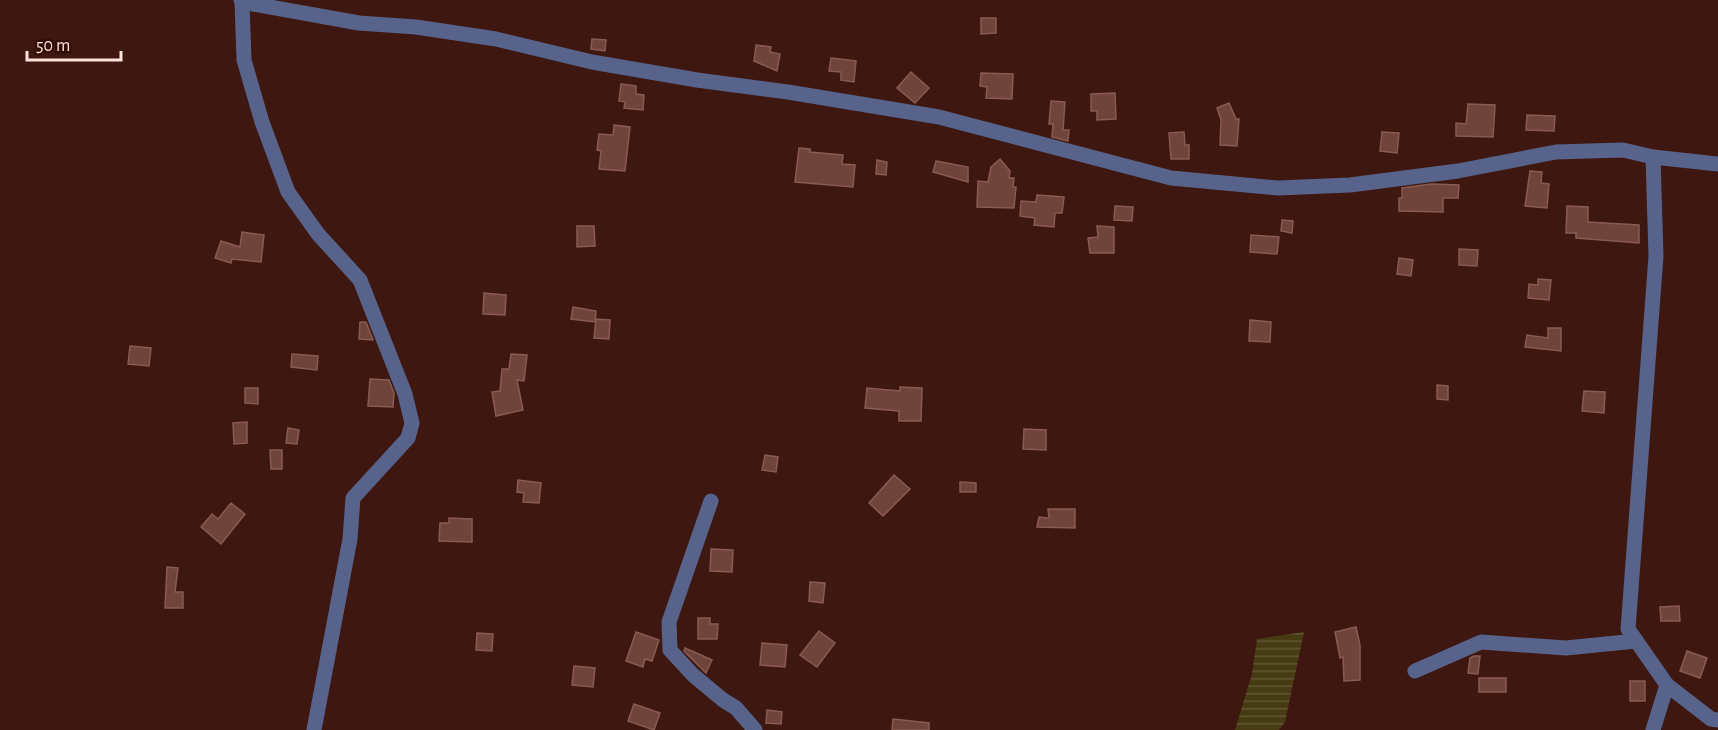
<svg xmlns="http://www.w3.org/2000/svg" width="1718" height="730" viewBox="0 0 1718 730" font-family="'Alegreya Sans',sans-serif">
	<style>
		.water { fill: url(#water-rules) }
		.building { fill: #6f443b; stroke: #895b52; stroke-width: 1.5 }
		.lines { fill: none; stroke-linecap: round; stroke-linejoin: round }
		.minor { stroke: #57638b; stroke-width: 15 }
	</style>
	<defs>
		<pattern id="water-rules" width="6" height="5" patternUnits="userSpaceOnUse" patternTransform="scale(1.5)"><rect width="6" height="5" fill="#473b13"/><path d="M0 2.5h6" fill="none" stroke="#625735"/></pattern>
	</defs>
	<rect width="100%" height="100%" fill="#3d1710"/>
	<polygon class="water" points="1304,632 1285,722 1279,730 1235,730 1252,674 1257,639"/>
	<g class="building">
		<polygon points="981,18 996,18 996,33 981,34"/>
		<polygon points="592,39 606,40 605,51 591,49"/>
		<polygon points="756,45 771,47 770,52 780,54 777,71 754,61"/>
		<polygon points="831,58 856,61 854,82 841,80 841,72 829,71"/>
		<polygon points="911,72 929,88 915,103 897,88"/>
		<polygon points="981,73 1013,74 1012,99 986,98 987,87 980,86"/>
		<polygon points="621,84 636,86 636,94 644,95 643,110 624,108 625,102 619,101"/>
		<polygon points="1115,93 1116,119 1097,120 1097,111 1091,111 1091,94"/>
		<polygon points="1051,101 1065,102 1063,130 1069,130 1068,141 1052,137 1053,124 1049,124"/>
		<polygon points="1229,103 1236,119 1239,119 1237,146 1220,145 1221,120 1217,108"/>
		<polygon points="1468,104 1495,105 1493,137 1456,136 1456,123 1466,124"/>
		<polygon points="1527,115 1555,116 1554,131 1526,130"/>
		<polygon points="614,125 630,127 625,171 599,169 601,151 597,150 599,134 613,135"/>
		<polygon points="1184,132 1185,145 1189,145 1189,159 1171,159 1169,133"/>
		<polygon points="1382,132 1399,133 1397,153 1380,151"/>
		<polygon points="799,148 810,149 810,152 843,155 842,164 855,165 853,187 795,182"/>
		<polygon points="1000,159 1010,171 1009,178 1014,178 1013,187 1016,187 1014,208 977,207 978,181 988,182 991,167"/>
		<polygon points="877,160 887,162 886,175 876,174"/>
		<polygon points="936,161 968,167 968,182 933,172"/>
		<polygon points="1530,171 1542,172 1541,183 1549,184 1547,208 1525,206"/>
		<polygon points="1431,184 1459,185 1458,198 1443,198 1443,212 1399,211 1399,198 1402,198 1402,188"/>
		<polygon points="1037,195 1064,197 1062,213 1055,213 1054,227 1034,225 1035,218 1020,216 1021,201 1036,202"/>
		<polygon points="1115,206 1133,207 1132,221 1114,220"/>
		<polygon points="1567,206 1588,207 1588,222 1639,225 1639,243 1576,238 1576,233 1566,233"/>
		<polygon points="1282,220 1293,221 1292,233 1281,231"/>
		<polygon points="577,226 594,226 595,246 577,247"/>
		<polygon points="1097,226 1114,227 1114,253 1090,253 1088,238 1098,237"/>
		<polygon points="242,232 264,235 261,262 232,259 231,263 215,258 221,241 240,247"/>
		<polygon points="1251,235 1279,237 1277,254 1250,252"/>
		<polygon points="1459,249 1478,250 1477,266 1459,265"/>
		<polygon points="1399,258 1413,260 1411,276 1397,274"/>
		<polygon points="1538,279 1551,280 1549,300 1528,298 1529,284 1538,285"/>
		<polygon points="484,293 506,295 505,315 483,314"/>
		<polygon points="573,307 596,311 595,322 571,319"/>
		<polygon points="596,319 610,320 609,339 594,338"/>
		<polygon points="1250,320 1271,322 1270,342 1249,341"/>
		<polygon points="360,322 366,322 373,340 359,339"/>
		<polygon points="1548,328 1561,328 1561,351 1525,347 1527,335 1548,338"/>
		<polygon points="130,346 151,348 149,366 128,364"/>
		<polygon points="292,354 318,356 317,370 291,367"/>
		<polygon points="511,354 527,355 524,381 517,380 523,410 496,416 492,392 500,391 502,369 509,369"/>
		<polygon points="370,379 389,380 394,393 393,407 368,406"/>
		<polygon points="1437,385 1448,386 1448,400 1437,399"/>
		<polygon points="900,387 922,388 921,421 899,421 899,411 865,408 867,388 900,391"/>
		<polygon points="245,388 258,388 258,404 245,403"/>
		<polygon points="1584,391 1605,392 1604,413 1582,411"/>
		<polygon points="247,422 247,443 234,444 233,423"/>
		<polygon points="288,428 299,430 297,444 286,443"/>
		<polygon points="1024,429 1046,430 1046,450 1023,449"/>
		<polygon points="270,450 282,450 282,469 271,469"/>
		<polygon points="765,455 778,457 776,472 762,470"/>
		<polygon points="894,475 910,489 883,516 869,503"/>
		<polygon points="518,480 541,483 539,503 523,502 524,493 517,492"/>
		<polygon points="960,482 976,483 976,492 960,492"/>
		<polygon points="231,503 245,514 221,544 201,527 212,514 218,519"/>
		<polygon points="1048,509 1075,509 1075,528 1037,527 1039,517 1049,518"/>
		<polygon points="449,518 472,519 472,542 439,541 440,523 449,523"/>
		<polygon points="711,549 733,550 732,572 710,571"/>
		<polygon points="167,567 178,568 175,592 183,592 183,608 165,608"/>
		<polygon points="810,582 825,583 823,603 809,601"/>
		<polygon points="1679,606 1680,621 1661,621 1660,607"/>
		<polygon points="698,618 710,618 710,624 718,624 717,639 698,639"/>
		<polygon points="1356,627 1360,645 1360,680 1344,681 1343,657 1340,658 1335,632"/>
		<polygon points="819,631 835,643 817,667 800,655"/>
		<polygon points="636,632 659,640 652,661 645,659 643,667 626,661"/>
		<polygon points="477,633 493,634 492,651 476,650"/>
		<polygon points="762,643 787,645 785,667 760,665"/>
		<polygon points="685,648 712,660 706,673 684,651"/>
		<polygon points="1687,651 1707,658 1700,678 1680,671"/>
		<polygon points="1474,656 1480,656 1478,674 1468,673 1470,658"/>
		<polygon points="574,666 595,668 593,687 572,685"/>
		<rect x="1479" y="678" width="27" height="14"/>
		<rect x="1630" y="681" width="15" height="20"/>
		<polygon points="634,704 660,713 654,730 628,721"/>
		<polygon points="767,710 782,712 781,724 766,723"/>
		<polygon points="893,719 929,723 929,730 892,730"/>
	</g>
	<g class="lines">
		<g class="minor">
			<polyline points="241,0 242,2 359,23 416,27 496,39 592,62 697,80 788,92 939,117 1171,178 1278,188 1350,185 1458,171 1556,152 1623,150 1653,157 1718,164"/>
			<polyline points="242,2 244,60 262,122 288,192 318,234 360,280 405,394 412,423 408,438 353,498 350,539 314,730"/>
			<polyline points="711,501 669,622 670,650 693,675 723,700 736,708 755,730"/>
			<polyline points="1415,671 1481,642 1566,648 1636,641"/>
			<polyline points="1667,685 1711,719 1718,720"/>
			<polyline points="1653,730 1667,685 1628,629 1656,256 1653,157"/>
		</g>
	</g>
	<path d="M27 51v9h94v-9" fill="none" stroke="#fde1dc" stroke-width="3"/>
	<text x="36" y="51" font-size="18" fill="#fde1dc" stroke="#320d07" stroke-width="4.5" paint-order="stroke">50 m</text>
</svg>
